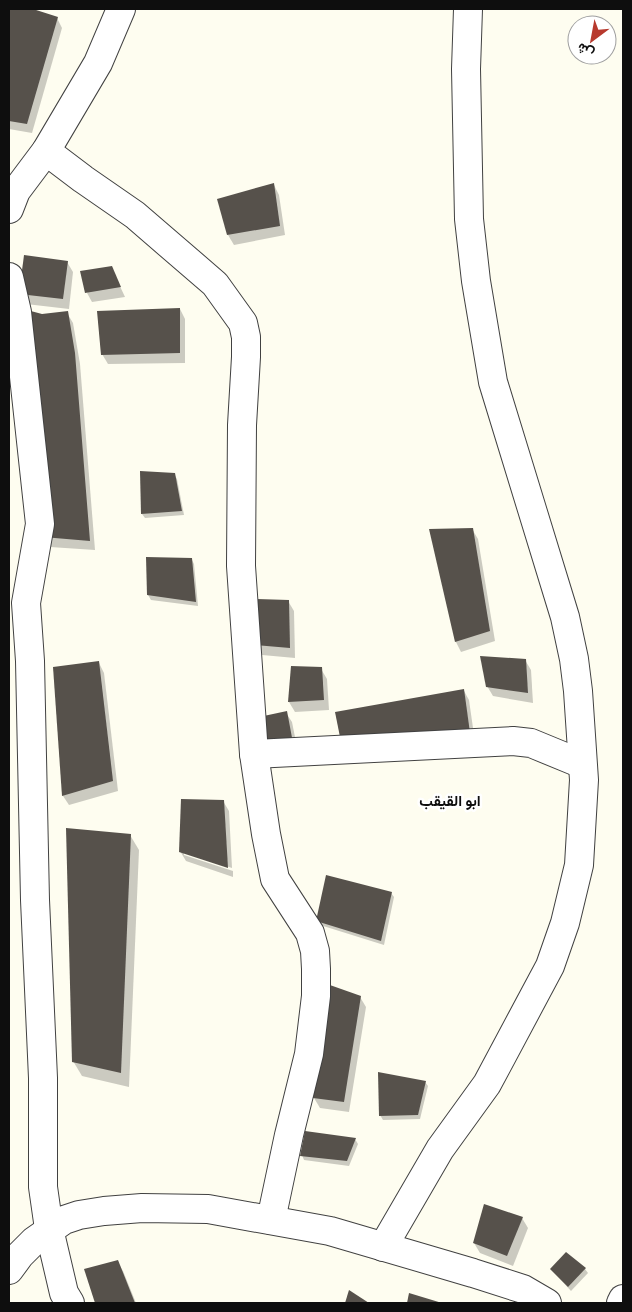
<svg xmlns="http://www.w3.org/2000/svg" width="632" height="1312" viewBox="0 0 632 1312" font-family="'Source Serif 4',Vazirmatn,serif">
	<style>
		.shadow { fill: #0003 }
		.building { fill: #56514b }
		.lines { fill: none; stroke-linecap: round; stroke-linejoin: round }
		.minor-casing { stroke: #414141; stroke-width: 30 }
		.minor { stroke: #fff; stroke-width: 28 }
		.labels { text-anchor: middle; stroke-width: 5; stroke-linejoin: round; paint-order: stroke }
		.neighbourhood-label { font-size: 15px; font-weight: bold; fill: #0e0e0e; stroke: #fff }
	</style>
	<rect width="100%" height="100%" fill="#fefdf0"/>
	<g class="shadow">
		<polygon points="9,9 29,9 57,18 62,28 32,133 9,129"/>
		<polygon points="274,185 279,195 285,235 234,245 228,235"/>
		<polygon points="25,257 67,262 73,272 69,309 26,304"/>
		<polygon points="111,267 125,297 92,302 87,293"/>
		<polygon points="180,309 185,319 185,363 108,364 102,354"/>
		<polygon points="67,313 73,323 80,364 95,550 50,547 44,537 42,316"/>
		<polygon points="174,474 177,479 184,515 145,518 142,514"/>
		<polygon points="472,529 478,539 495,641 461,652 456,642 431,531"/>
		<polygon points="192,560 194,564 198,606 151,600 148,595"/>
		<polygon points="288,601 294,611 295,658 262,655 256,645"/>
		<polygon points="525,660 531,670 533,703 493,696 487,686"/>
		<polygon points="99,663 104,673 118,791 69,805 63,796"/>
		<polygon points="292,667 321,669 327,679 329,710 295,712 289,702"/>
		<polygon points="464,691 469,700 476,749 336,713"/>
		<polygon points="286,713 292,722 298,752 272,754"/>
		<polygon points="223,801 229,811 232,868 184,852 184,855 233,871 233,877 186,861 180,851"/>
		<polygon points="130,835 139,850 129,1087 82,1076 73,1061"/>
		<polygon points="391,893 394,897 384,945 320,925 317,920"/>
		<polygon points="360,997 366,1007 349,1112 320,1108 314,1098"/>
		<polygon points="425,1082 428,1086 420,1119 383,1120 380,1115"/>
		<polygon points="355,1139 358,1144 349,1166 304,1160 302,1155"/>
		<polygon points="522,1218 528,1228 513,1266 480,1253 474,1243"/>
		<polygon points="117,1261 123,1271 136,1303 96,1303 86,1270"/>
		<polygon points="551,1269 585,1269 588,1273 571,1291"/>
	</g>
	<g class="building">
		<polygon points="9,9 33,9 58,17 27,124 9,121"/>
		<polygon points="274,183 280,226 227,235 217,199"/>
		<polygon points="24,255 68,261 63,299 19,294"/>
		<polygon points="112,266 121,287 85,293 80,271"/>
		<polygon points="180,308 180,353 101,355 97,311"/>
		<polygon points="27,310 42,314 68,311 75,353 90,541 43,537"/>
		<polygon points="140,471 175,473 182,511 141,514"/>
		<polygon points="473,528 490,631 455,642 429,529"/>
		<polygon points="146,557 192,558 196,602 147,595"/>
		<polygon points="257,599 289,600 290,648 255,645"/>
		<polygon points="480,656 526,659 528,693 486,687"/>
		<polygon points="99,661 113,781 62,796 53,667"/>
		<polygon points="291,666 322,667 324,700 288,702"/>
		<polygon points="464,689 471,740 340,737 335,712"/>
		<polygon points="287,711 293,743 265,744 259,717"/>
		<polygon points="181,799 224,800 228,868 179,852"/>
		<polygon points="66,828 131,834 121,1073 72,1062"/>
		<polygon points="326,875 392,892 381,941 316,921"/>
		<polygon points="327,984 361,996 344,1102 313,1098"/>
		<polygon points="378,1072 426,1081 418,1115 379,1116"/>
		<polygon points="305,1131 356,1138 347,1161 300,1156"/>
		<polygon points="484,1204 523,1217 507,1256 473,1243"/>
		<polygon points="566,1252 586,1268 568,1287 550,1269"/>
		<polygon points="118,1260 135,1303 95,1303 84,1269"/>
		<polygon points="349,1290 369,1303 345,1303"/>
		<polygon points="409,1293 442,1303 407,1303"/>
	</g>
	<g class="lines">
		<defs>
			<g id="minor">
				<polyline points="46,151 83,179 135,215 215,284 243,323 246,337 246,357 242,425 241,566 254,754 266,834 275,879 310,933 315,951 316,969 316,996 309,1054 289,1135 271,1220"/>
				<polyline points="9,209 16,191 46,151 98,63 121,9"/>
				<polyline points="9,277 17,312 40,524 26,603 30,661 35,900 43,1078 43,1187 49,1229 64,1293 70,1303"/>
				<polyline points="254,754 513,741 531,743 582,764"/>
				<polyline points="383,1247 440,1149 487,1084 550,966 565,923 579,865 584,780 578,691 574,659 565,617 493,382 476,281 469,219 466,69 468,9"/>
				<polyline points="9,1270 20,1255 34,1241 64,1220 79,1215 104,1211 142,1208 208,1209 330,1231 473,1273 523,1289 547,1303"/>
				<polyline points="621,1303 623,1299"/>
			</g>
		</defs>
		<use href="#minor" class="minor-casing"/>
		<use href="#minor" class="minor"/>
	</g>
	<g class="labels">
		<g class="neighbourhood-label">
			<text x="450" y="806">ابو القيقب</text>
		</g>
	</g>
	<rect width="632" height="1312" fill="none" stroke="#0e0e0e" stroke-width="20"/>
	<g transform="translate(592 40) rotate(212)"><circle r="24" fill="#ffffff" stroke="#9f9f9f"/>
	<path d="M0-4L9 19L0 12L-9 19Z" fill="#b7392d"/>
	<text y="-8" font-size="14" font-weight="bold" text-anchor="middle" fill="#0e0e0e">ش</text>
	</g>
</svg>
